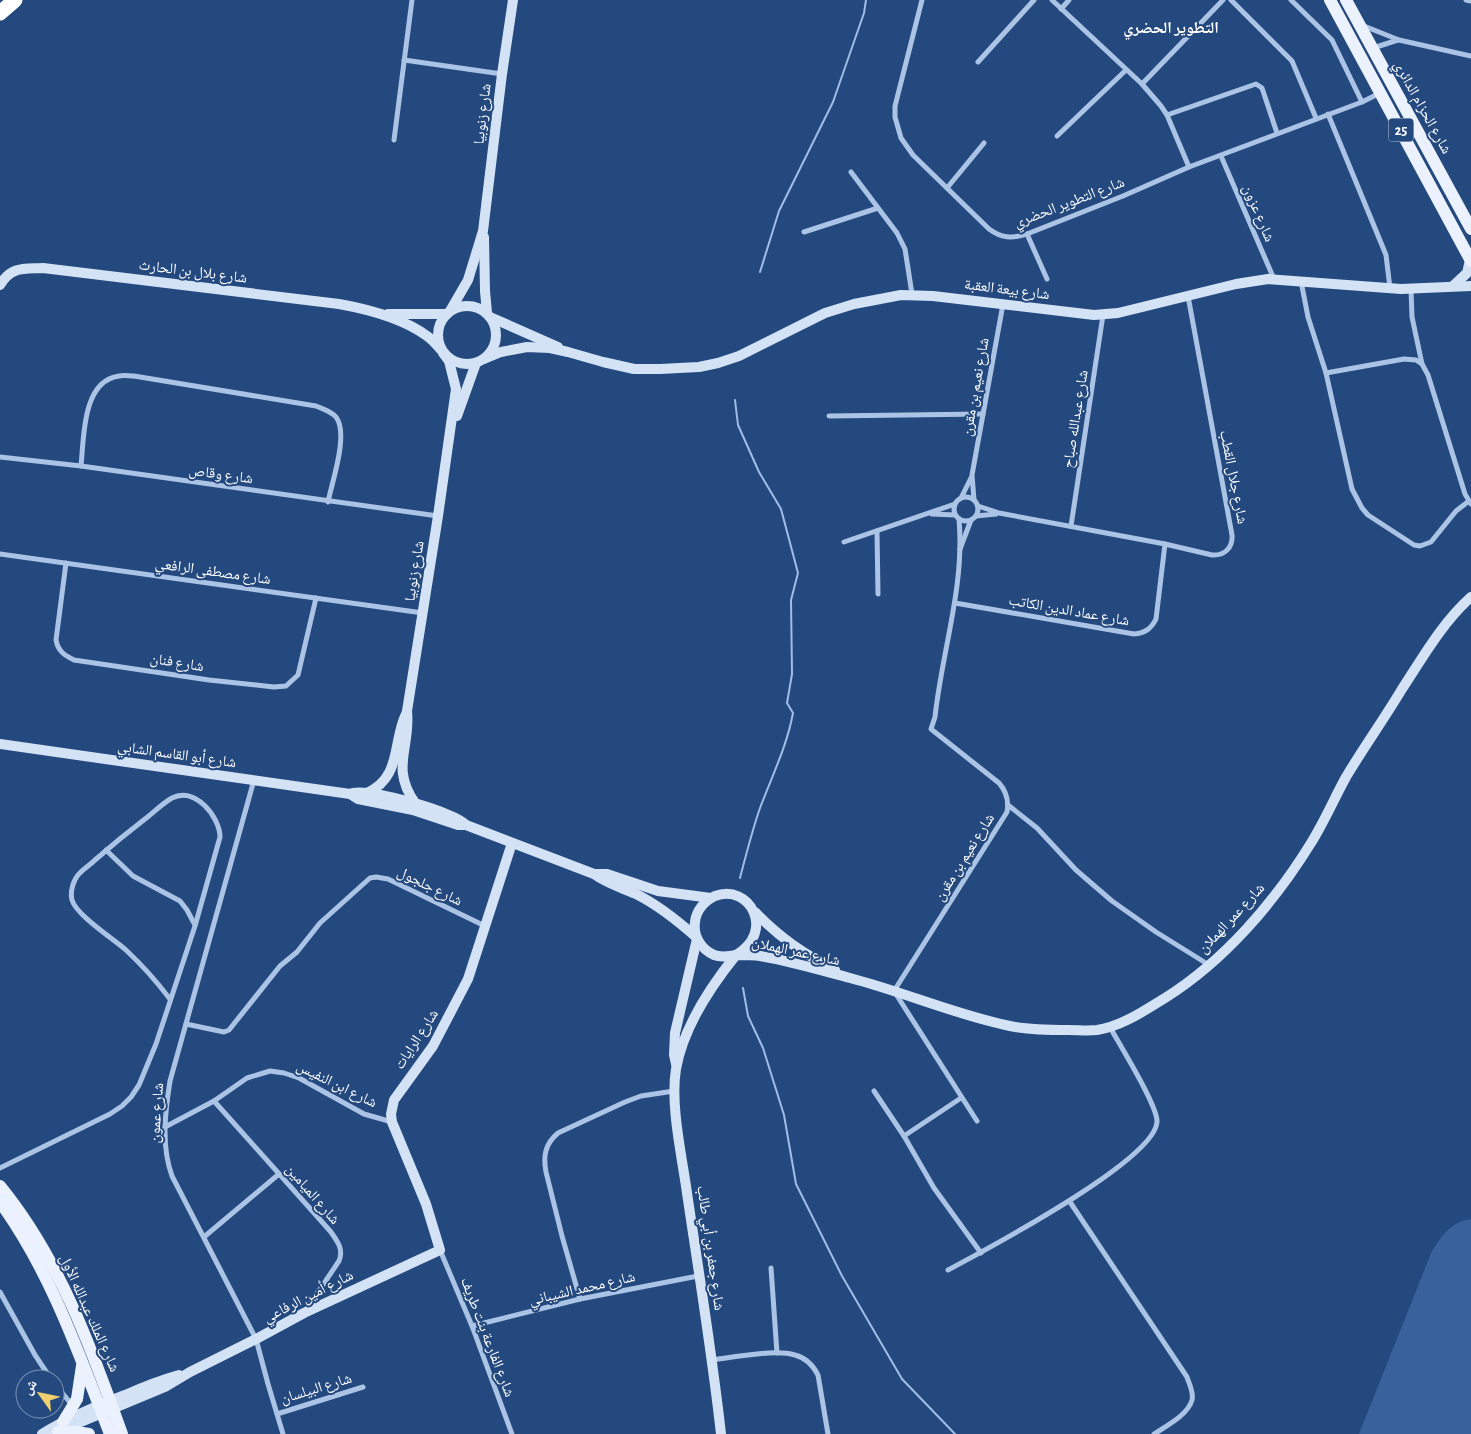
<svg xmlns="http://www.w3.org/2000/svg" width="1471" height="1434" viewBox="0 0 1471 1434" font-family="'Alegreya Sans','Noto Naskh Arabic',sans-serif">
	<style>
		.grass { fill: #39629d }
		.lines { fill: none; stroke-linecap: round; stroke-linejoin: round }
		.stream { stroke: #9fbee7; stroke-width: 2 }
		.street { stroke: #abc4e6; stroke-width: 5 }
		.secondary { stroke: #d4e2f5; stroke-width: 10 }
		.primary { stroke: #ecf2fd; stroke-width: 12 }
		.highway { stroke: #fff; stroke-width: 15 }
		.labels { text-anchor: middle; stroke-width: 4; stroke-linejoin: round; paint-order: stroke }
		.shield { fill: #24497f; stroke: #bdc8d9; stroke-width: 1 }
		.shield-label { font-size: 14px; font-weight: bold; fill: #fff }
		.street-label { font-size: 15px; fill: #fff; stroke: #24497f }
		.neighbourhood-label { font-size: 16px; font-weight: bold; fill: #fff; stroke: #24497f }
	</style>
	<rect width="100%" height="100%" fill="#24497f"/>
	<path class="grass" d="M1471,1219V1434H1359L1432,1251C1442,1235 1451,1222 1471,1219Z"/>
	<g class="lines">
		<g class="stream">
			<polyline points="760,272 779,211 833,102 864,13 866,0"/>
			<path d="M735,400L738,425L759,472L781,509L798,573L791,600L792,674L787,703L793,713C787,746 772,776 760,808C752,831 746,855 740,878"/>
			<polyline points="743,988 748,1016 763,1048 784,1115 796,1184 842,1276 902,1379 955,1434"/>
		</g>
		<g class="street">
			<path d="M922,0L895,106V117L901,138L913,155L989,229C1001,238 1012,239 1027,234L1123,196L1189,167L1362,102L1380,93"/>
			<polyline points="1052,0 1142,84 1161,106 1167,115 1189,167"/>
			<polyline points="1231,0 1292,61 1316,118"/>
			<polyline points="1291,0 1332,40 1362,102"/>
			<polyline points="1466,0 1471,1"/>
			<polyline points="1061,9 1069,0"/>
			<polyline points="1364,26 1399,40 1471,56"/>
			<polyline points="1373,48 1398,40"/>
			<polyline points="404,60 502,74"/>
			<polyline points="978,62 1034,0"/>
			<polyline points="1142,84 1223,0"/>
			<polyline points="1328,114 1386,255 1390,288"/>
			<polyline points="1167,115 1256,84 1262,88 1277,133"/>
			<polyline points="1057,136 1126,70"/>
			<polyline points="394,140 412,0"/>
			<polyline points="1221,156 1274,279"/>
			<polyline points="851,172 897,233 905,249 912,294"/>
			<polyline points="947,188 984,143"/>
			<polyline points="804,232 878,208"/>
			<polyline points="1027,234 1047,279"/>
			<polyline points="1301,281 1308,317 1326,373 1352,489 1362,508 1368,515 1414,545 1420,546 1431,542 1456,511 1469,501"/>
			<polyline points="1411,289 1412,317 1422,364 1428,375 1465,494 1471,504"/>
			<polyline points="1326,373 1404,359 1416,360 1422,364"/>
			<polyline points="829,416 983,414"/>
			<polyline points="0,457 81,466 438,516"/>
			<path d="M81,466C84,438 82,381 119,376C124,375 129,376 134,376L316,406C323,409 331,411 336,417C349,434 332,482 328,502"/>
			<circle cx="966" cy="509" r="12"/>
			<polyline points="961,498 971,478"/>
			<polyline points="974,500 972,475 1003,304"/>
			<path d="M978,506L999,513L1165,544L1212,555C1225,556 1233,547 1232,535L1188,296"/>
			<polyline points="932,514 955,515"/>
			<polyline points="976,516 996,514"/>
			<path d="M959,519C965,586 942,651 935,717L931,729L999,783C1007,792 1009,801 1007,812L894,991L977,1121"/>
			<polyline points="1071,526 1103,315"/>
			<polyline points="877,531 878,594"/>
			<polyline points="844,542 955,504"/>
			<polyline points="960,549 971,520"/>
			<polyline points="0,554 423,613"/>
			<path d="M66,563L56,640C58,651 64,655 74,660L209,680L274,687L286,686L298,675L316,598"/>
			<path d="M955,603L1134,634C1145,633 1151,629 1156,619L1165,544"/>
			<path d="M254,780L170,1081C165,1113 161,1145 172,1176L256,1339L268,1384L283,1434"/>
			<polyline points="1008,805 1037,828 1076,870 1112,901 1156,932 1209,965"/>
			<polyline points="106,850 133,876 180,901 187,910 195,925"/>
			<polyline points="186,1024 224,1032 229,1030 280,966 297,952 320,923 370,878 376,877 388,879 485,926"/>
			<polyline points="874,1091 904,1136 934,1188 981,1253"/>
			<path d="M214,1101L331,1232C337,1241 344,1249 339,1261L306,1310"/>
			<polyline points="165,1127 214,1101 247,1078 270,1071 284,1073 299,1078 364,1114 392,1122"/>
			<polyline points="904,1136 961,1098"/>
			<path d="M0,1168L110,1114L122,1106L131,1097L139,1085L156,1044L195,926L220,837C220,817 195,786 172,798C163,803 154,812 145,819C128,832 111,846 95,860C90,865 83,869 78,875C73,881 70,892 72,900C76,915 115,940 127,951C143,966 157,982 170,999"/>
			<path d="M1070,1202L1187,1377C1189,1384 1194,1392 1192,1400C1188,1415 1166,1426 1154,1434"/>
			<polyline points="204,1237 279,1174"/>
			<polyline points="440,1250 472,1326 512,1434"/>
			<polyline points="771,1268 777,1353"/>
			<path d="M948,1270C985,1250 1154,1161 1157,1122C1158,1106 1119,1044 1110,1027"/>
			<polyline points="0,1292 35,1355 51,1379"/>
			<path d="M580,1299L562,1236L546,1172C543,1156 545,1144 558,1133L625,1102L641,1096L674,1091"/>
			<polyline points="472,1326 580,1299 698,1276"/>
			<path d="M712,1360C734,1357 775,1349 795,1355C806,1358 813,1365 818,1375L828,1434"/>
			<polyline points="55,1384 72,1405"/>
			<polyline points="277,1414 363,1387"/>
		</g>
		<g class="secondary">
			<polyline points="484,237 485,291 487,313"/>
			<path d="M0,285C11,266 24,269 43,268L339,304C367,309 404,319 427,336C433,340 437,345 441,350"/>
			<polyline points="1453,286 1467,273 1470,260"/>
			<circle cx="467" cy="335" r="29"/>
			<polyline points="450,311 468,280 483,231 502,74 513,0"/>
			<polyline points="388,314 447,314"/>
			<polyline points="490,317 558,347"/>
			<polyline points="484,359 501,352 527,347 550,348 568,352 603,362 634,369 660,369 699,367 718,363 739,356 825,313 854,304 901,295 933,296 1094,315 1118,313 1236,284 1268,279 1401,289 1471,286"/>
			<polyline points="457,416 476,363"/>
			<polyline points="0,744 350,794 358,799 413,810 458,825 466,825"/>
			<path d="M367,793C402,777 392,743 406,714"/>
			<path d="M350,794C363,786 456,812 466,825L594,874C606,883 622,888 636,894C658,905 678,921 696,937"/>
			<path d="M415,803C390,768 411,747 407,711L438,516L456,389L449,361L443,353"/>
			<polyline points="595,874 607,874 658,891 711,898"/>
			<path d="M755,912C780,938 804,954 835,970"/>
			<path d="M736,955C776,932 750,883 715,896C704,901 696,911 695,922C693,936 701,949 714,955C722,958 728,956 737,955C744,955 752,955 760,956C790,961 820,970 850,978C904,992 956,1015 1010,1026C1029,1030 1049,1030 1068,1030C1078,1030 1088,1031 1097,1030C1122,1026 1144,1011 1165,998C1224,961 1274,903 1311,843C1324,822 1334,799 1346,777C1364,747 1384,719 1402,689C1423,657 1442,623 1471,597"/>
			<polyline points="676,1064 674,1055 675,1033 697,939"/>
			<polyline points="59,1431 165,1387 190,1372 256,1339 304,1313 440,1250 426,1204 392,1122 391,1114 394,1100 433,1046 468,979 512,843"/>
			<path d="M42,1434C68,1418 96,1406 125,1395C143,1387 161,1380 179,1375"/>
			<path d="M721,1434C712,1353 699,1274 687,1193C682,1156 670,1105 676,1069C683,1029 711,986 736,955"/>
		</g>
		<g class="primary">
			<polyline points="1330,0 1471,261"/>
			<polyline points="1346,0 1471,229"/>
			<path d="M0,1186C59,1258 91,1347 122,1434"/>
			<path d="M0,1202C51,1272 79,1354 110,1434"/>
			<polyline points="63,1422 77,1399 82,1366"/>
			<polyline points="58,1432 76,1432 89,1434"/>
		</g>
		<polyline class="highway" points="0,13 15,0"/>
	</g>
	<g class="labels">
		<rect class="shield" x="1388.5" y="118.5" width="25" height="23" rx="4"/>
		<g class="shield-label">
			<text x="1401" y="135">25</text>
		</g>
		<g class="street-label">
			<text transform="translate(1423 107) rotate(61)" y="5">شارع الحزام الدائري</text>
			<text transform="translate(482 114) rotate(-83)" y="5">شارع زنوبيا</text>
			<text transform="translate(1069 202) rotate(-21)" y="5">شارع التطوير الحضري</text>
			<text transform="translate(1259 213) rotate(67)" y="5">شارع عزون</text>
			<text transform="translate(193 271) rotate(7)" y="5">شارع بلال بن الحارث</text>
			<text transform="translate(1007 289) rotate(7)" y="5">شارع بيعة العقبة</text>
			<text transform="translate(975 387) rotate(-80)" y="5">شارع نعيم بن مقرن</text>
			<text transform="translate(1075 419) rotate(-81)" y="5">شارع عبدالله صباح</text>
			<text transform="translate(221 474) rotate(8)" y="5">شارع وقاص</text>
			<text transform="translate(1234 477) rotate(79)" y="5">شارع جلال القطب</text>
			<text transform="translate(213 571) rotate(8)" y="5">شارع مصطفى الرافعي</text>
			<text transform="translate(414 571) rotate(-81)" y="5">شارع زنوبيا</text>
			<text transform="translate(1069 610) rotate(10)" y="5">شارع عماد الدين الكاتب</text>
			<text transform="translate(177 662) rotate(9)" y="5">شارع فنان</text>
			<text transform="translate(177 754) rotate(8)" y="5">شارع أبو القاسم الشابي</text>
			<text transform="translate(964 857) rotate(-58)" y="5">شارع نعيم بن مقرن</text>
			<text transform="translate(430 886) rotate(26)" y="5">شارع جلجول</text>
			<text transform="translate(1231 918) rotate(-47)" y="5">شارع عمر الهملان</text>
			<text transform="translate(796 951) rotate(12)" y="5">شارع عمر الهملان</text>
			<text transform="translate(416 1039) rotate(-57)" y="5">شارع الرايات</text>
			<text transform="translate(337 1084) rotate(26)" y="5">شارع ابن النفيس</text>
			<text transform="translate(156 1113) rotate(-86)" y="5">شارع عمون</text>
			<text transform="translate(313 1194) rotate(49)" y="5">شارع الميامين</text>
			<text transform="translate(711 1248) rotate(82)" y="5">شارع جعفر بن أبي طالب</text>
			<text transform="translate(582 1288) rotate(-13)" y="5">شارع محمد الشيباني</text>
			<text transform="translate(308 1296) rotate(-27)" y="5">شارع أمين الرفاعي</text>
			<text transform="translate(90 1313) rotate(66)" y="5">شارع الملك عبدالله الأول</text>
			<text transform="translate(488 1337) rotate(69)" y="5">شارع الفارعة بنت طريف</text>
			<text transform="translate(316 1388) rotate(-17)" y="5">شارع البيلسان</text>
		</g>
		<g class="neighbourhood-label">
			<text x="1171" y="33">التطوير الحضري</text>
		</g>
	</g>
	<g transform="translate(40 1394) rotate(303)"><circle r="24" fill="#24497f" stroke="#7c92b2"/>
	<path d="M0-4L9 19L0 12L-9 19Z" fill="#f0cf6f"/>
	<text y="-8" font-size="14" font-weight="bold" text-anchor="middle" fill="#ffffff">ش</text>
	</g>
</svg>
